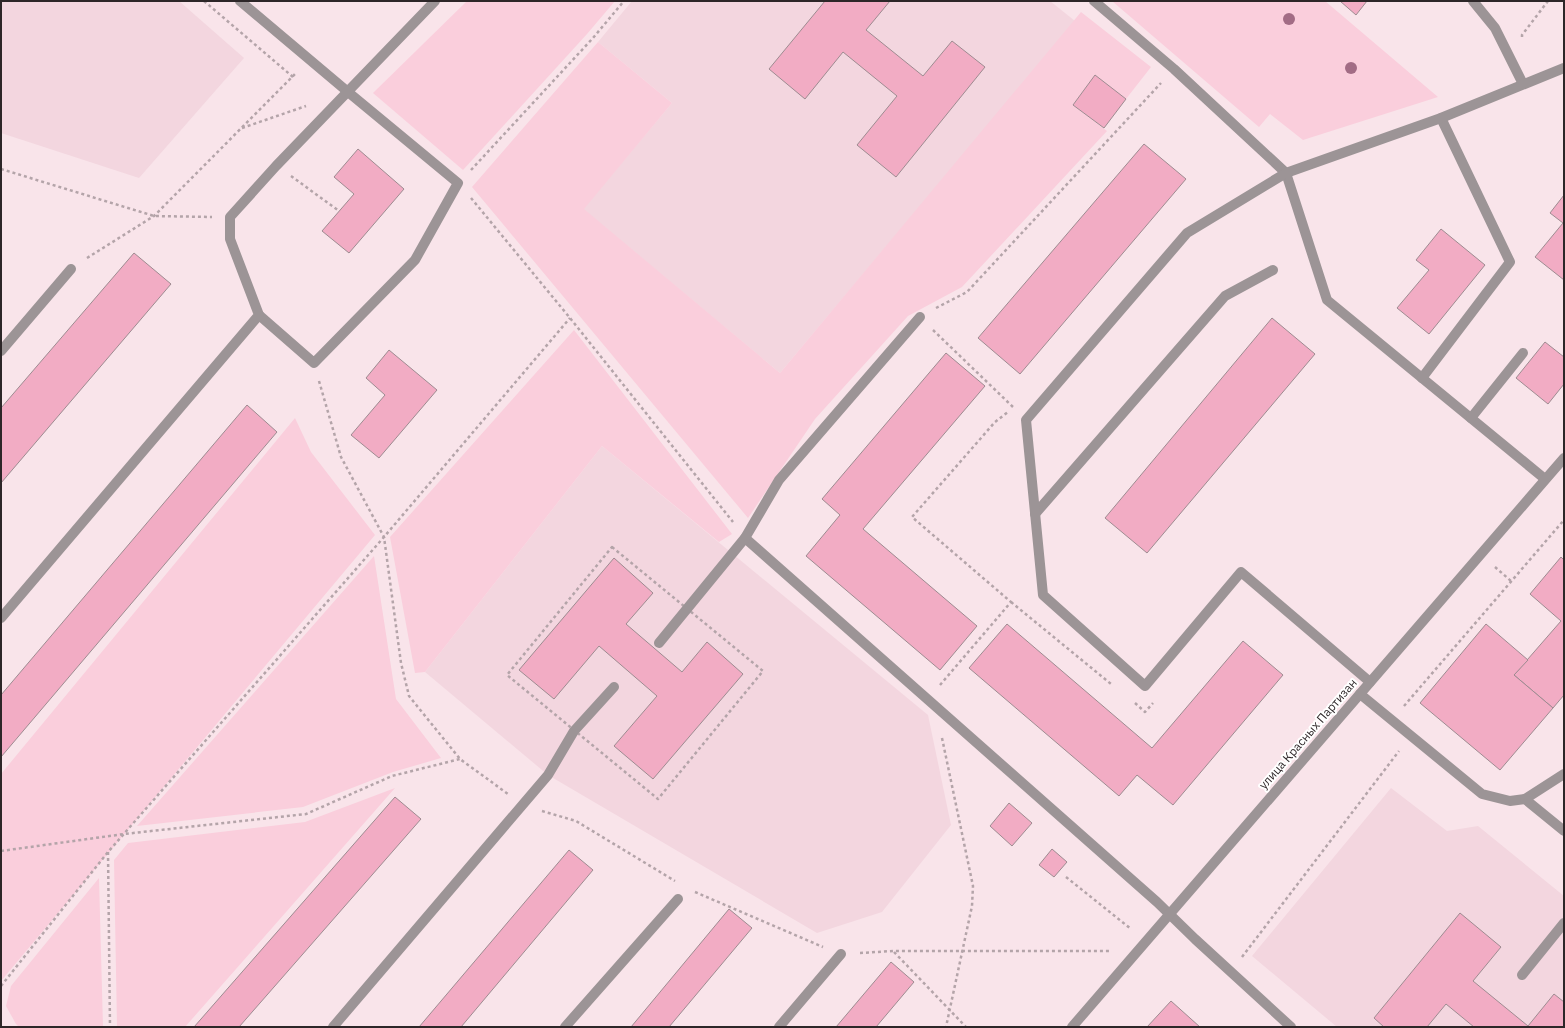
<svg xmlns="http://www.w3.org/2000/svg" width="1565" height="1028" viewBox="0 0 1565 1028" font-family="'IBM Plex Sans',sans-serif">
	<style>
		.built { fill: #f3d6df }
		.green { fill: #facedc }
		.building { fill: #f2acc4; stroke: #9e8b91 }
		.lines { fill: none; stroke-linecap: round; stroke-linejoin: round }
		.path { stroke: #b4a4a9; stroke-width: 2.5; stroke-dasharray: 3 3; stroke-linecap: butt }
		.minor { stroke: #9c9496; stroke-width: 10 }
		.tree { fill: #a26c85 }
		.labels { text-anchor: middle; stroke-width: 4; stroke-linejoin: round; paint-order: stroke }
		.street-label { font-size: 12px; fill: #2d2628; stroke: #fff }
	</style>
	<rect width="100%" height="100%" fill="#f9e4ea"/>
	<g class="built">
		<polygon points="1,1 179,1 244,58 139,178 1,133"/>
		<polygon points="632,1 1050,1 1075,21 780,373 583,209 672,103 598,42"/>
		<polygon points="602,446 928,715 951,825 882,912 817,933 548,775 425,672"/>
		<polygon points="1391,788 1447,831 1478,826 1564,896 1564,1027 1337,1027 1252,956"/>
	</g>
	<g class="green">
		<polygon points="467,1 615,1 587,34 463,170 373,93"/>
		<polygon points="1112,1 1325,1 1438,97 1303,140 1270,114 1259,127"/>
		<polygon points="1081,12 1151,67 1126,99 1095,76 1073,105 1107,131 962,287 908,316 815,419 748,518 472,187 598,42 672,103 584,209 780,373"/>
		<polygon points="574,330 732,534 719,542 602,446 425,672 415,673 390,537"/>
		<polygon points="295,418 311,452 375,535 1,981 1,774"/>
		<polygon points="374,556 396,699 441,758 393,772 303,807 137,826"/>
		<polygon points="395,788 185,1027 117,1027 114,860 128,843 305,822"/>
		<polygon points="99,878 103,1027 19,1027 16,1024 6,1006 11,986"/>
	</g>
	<g class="building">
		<polygon points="825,1 890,1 866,30 923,76 952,41 985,67 896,177 857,145 897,96 843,52 805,99 769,69"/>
		<polygon points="1340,1 1367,1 1356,15"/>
		<polygon points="1095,75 1126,99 1104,128 1073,105"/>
		<polygon points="1144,144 1186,179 1020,374 978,338"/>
		<polygon points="358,149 404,189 349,253 322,231 354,194 334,177"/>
		<polygon points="1564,195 1564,280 1535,257 1563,223 1550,213"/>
		<polygon points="1441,229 1485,265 1429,334 1397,308 1429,270 1416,260"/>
		<polygon points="134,253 171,284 1,483 1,408"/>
		<polygon points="1272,318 1315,354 1147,553 1105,518"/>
		<polygon points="1545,342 1564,357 1564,384 1548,404 1516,378"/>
		<polygon points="389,350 437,390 379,458 351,435 385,395 366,378"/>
		<polygon points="946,353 985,386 863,529 977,626 940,670 806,556 840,515 822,499"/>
		<polygon points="247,405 277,432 1,757 1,695"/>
		<polygon points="1561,557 1564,560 1564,695 1553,708 1514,675 1561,621 1530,594"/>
		<polygon points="614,558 653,593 626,624 682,672 707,642 743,674 653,779 614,746 657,696 599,646 554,699 519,670"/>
		<polygon points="1007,624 1152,748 1243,641 1283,675 1173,805 1137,775 1119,796 969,668"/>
		<polygon points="1486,624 1528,660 1514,675 1553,708 1500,770 1420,703"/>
		<polygon points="395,797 421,819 239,1027 194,1027"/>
		<polygon points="1009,803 1032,823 1012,846 990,826"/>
		<polygon points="1052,849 1067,862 1054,877 1039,865"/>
		<polygon points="569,850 593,870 461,1027 419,1027"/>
		<polygon points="729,909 752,928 669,1027 631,1027"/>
		<polygon points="1460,913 1501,947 1473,981 1528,1026 1554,994 1564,1002 1564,1027 1474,1027 1446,1004 1427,1027 1384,1027 1374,1018"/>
		<polygon points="891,962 914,982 876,1027 836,1027"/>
		<polygon points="1171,1001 1200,1027 1147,1027"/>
	</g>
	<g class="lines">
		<g class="path">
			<polyline points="204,1 293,77"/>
			<polyline points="1522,37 1522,35 1548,1"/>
			<polyline points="242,128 306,106"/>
			<polyline points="1,169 154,216 212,217"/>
			<polyline points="471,170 593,38 624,1"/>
			<polyline points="291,176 339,211"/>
			<polyline points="471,198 570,318 733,522"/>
			<polyline points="87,258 154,216 296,73"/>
			<polyline points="936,308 967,292 1161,83"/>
			<polyline points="933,330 1013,407"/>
			<polyline points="319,381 341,457 384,537 401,663 409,696 460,759 508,794"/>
			<polygon points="612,547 763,671 658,799 507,675"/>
			<polyline points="1495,567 1511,581"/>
			<polyline points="1011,602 1111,684"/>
			<polyline points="940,685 1011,602 912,517 995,422 1008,412"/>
			<polyline points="1135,703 1145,712 1153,703"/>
			<polyline points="1404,706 1564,520"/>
			<polyline points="942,738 973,886 972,906 946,1027"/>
			<polyline points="542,811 576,821 675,881"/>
			<polyline points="1,851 124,834 306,814 392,776 460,759"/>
			<polyline points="108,852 110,1027"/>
			<polyline points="1066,877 1131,929"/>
			<polyline points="695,892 823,947"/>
			<polyline points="894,952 966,1027"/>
			<polyline points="860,953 893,951 1111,951"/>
			<polyline points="1242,957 1399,751"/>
			<polyline points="1,986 108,852 384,537 570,318"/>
		</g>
		<g class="minor">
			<polyline points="240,1 348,92 458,183 415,260 314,363 259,315"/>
			<polyline points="1094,1 1174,69 1286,173 1327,300 1545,479"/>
			<polyline points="1473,1 1495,28 1523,84"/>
			<polyline points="1,351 71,269"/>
			<polyline points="1422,378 1510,262 1441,118"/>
			<polyline points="1471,418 1523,353"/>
			<polyline points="1035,514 1225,296 1273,270"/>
			<polyline points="745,538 1157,902 1195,939 1291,1027"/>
			<polyline points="1,618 259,315 230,239 230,217 276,166 435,1"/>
			<polyline points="659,643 745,538 779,480 920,317"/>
			<polyline points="1370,682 1241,572 1145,686 1043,595 1026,420 1187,233 1286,173 1441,118 1564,68"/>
			<polyline points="1360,694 1482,794 1510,801 1525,799 1564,774"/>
			<polyline points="1525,799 1564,831"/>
			<polyline points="1522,975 1564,923"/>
			<polyline points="333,1027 548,775 574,731 614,687"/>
			<polyline points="565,1027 678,899"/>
			<polyline points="779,1027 841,954"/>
			<polyline points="1072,1027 1564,458"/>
		</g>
	</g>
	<g class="tree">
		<circle cx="1289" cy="19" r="6"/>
		<circle cx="1351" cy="68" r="6"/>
	</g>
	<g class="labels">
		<g class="street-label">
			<text transform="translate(1308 734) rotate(-49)" y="4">улица Красных Партизан</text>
		</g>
	</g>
	<rect width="1565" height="1028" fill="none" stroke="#2d2628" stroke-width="4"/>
</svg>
